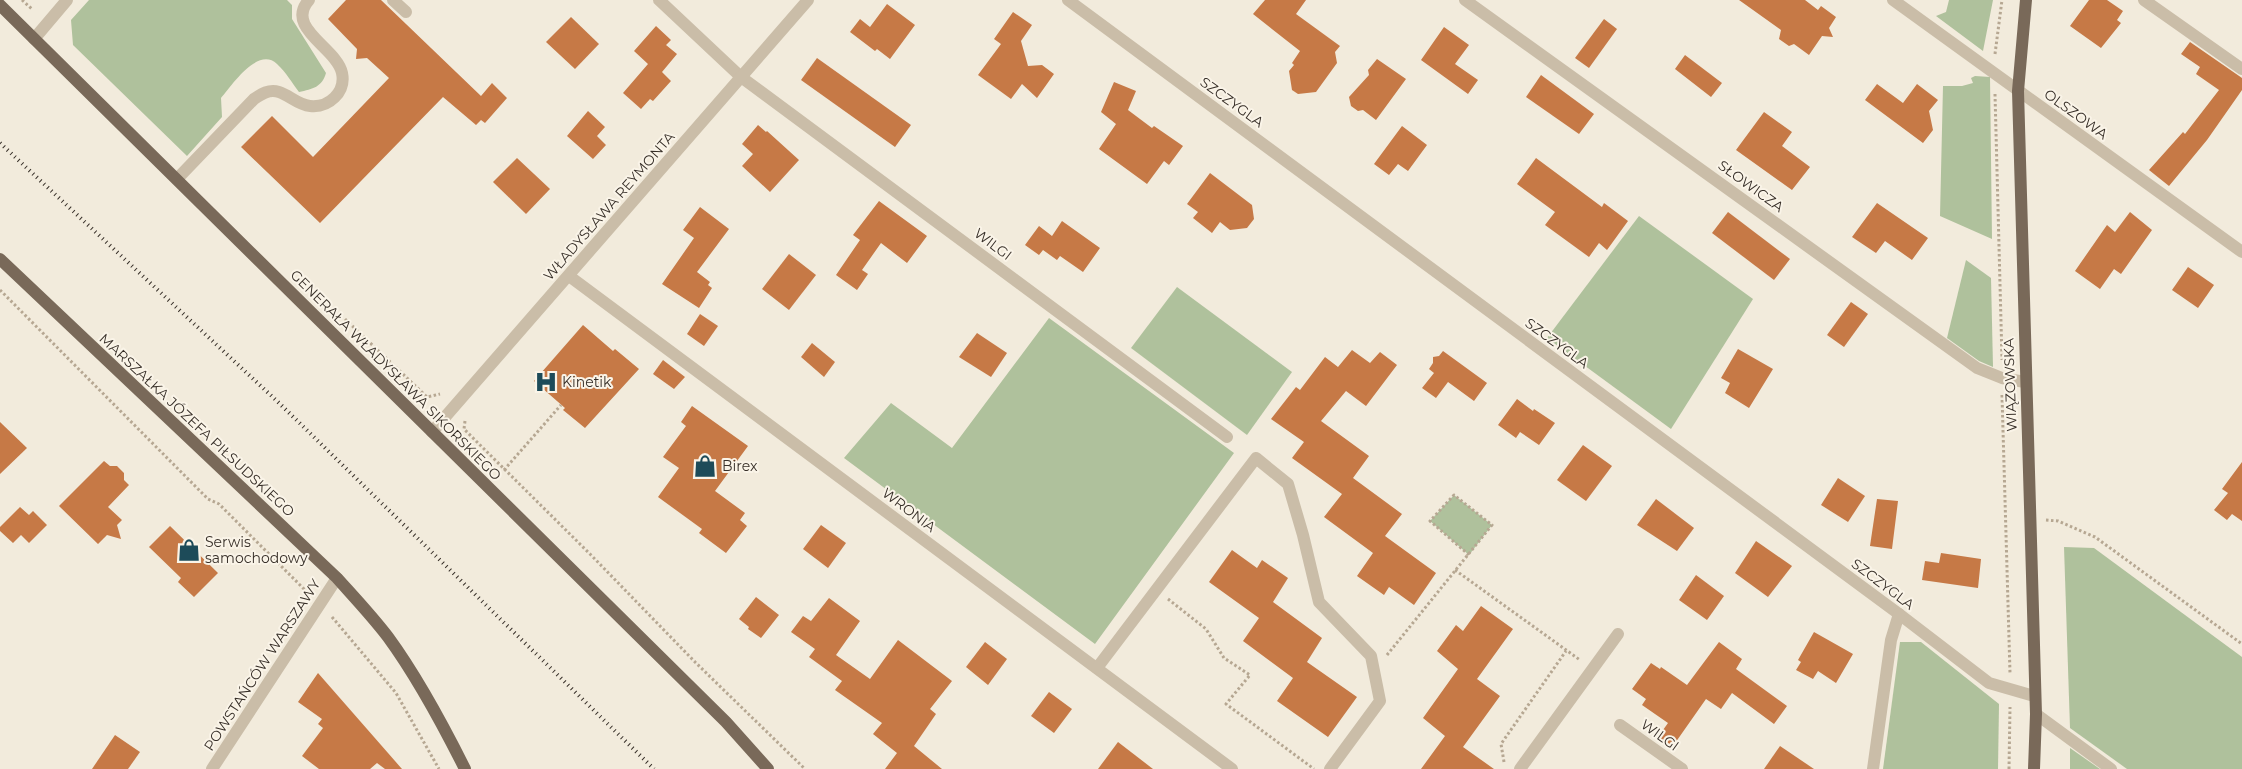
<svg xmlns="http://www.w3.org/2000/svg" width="2242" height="769" viewBox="0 0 2242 769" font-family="Montserrat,sans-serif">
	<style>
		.green { fill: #afc19c }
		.building { fill: #c67946 }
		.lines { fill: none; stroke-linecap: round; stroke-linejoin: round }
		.path { stroke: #b6a792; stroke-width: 3; stroke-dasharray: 2.5 2.5; stroke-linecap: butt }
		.minor { stroke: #cabda8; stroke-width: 12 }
		.major { stroke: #796959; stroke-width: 12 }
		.rail { stroke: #372f28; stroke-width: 4; stroke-dasharray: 1 4; stroke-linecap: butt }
		.labels { text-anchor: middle; stroke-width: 4; stroke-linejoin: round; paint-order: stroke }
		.street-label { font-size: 14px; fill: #372f28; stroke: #faf4e8 }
		.poi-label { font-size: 14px; fill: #372f28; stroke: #faf4e8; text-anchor: start }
	</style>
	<rect width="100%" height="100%" fill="#f2ebdc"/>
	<g class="green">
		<path d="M89,0H287L292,5V19L326,73C322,87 313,89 299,92C292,83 286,72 277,64C258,46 232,85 221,98L222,117L187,156L73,45L71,20Z"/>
		<polygon points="1949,0 1993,0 1983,51 1936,16 1946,12"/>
		<polygon points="1975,76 1990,77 1992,239 1940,216 1943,86 1962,86 1973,83 1971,78"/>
		<polygon points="1639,216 1753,299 1671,429 1547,338"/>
		<polygon points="1966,260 1991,278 1993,367 1979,361 1947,338"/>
		<polygon points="1177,287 1292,372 1247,435 1131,348"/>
		<polygon points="1049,318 1234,453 1095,644 844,458 891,403 952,448"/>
		<polygon points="1454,495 1492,525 1469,555 1430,521"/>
		<polygon points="2064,547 2094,548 2242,657 2242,769 2127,769 2070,728"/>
		<polygon points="1900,642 1921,642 1999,704 1998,769 1883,769"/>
		<polygon points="2070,748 2100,769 2070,769"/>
	</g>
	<g class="building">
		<polygon points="346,0 381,0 481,96 492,83 507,98 485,123 481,120 476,125 443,97 320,223 241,147 272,116 313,157 389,78 367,58 356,59 357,49 328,19"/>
		<polygon points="1265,0 1306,0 1296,14 1340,46 1335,52 1337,63 1316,92 1298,94 1292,90 1289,71 1294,65 1292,63 1300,51 1253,14"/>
		<polygon points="1739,0 1805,0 1818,10 1821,6 1836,17 1829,28 1833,37 1822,36 1809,55 1794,44 1789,46 1779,39 1781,30"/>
		<polygon points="2089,0 2107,0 2123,11 2117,20 2121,23 2101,48 2070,26"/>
		<polygon points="887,4 915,25 890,59 877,49 875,51 850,32 860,19 870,27"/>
		<polygon points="1013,12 1032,25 1021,41 1028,66 1042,65 1054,74 1037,98 1022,84 1011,99 978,75 1001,44 994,39"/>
		<polygon points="571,17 599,44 575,69 546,42"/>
		<polygon points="1604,19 1617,29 1589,68 1575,58"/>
		<polygon points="656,26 671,40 666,45 677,54 662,72 671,81 653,101 650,99 641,109 623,93 648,64 634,51"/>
		<polygon points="1444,27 1469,45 1455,64 1478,80 1468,94 1421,60"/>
		<polygon points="2190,42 2242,78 2242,90 2207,140 2169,186 2149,170 2183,132 2185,134 2219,90 2196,74 2200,67 2181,54"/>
		<polygon points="1685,55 1722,83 1711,97 1675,69"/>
		<polygon points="817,58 911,125 895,147 801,80"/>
		<polygon points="1377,59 1406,79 1376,120 1363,110 1358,111 1351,106 1349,97 1369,75 1368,70"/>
		<polygon points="1541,75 1594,114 1579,134 1526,97"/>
		<polygon points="1114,82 1136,91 1128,110 1152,128 1154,126 1183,146 1169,165 1164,161 1147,184 1099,149 1116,124 1101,112"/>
		<polygon points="1877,84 1903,103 1917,84 1938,100 1929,111 1933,130 1923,143 1865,100"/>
		<polygon points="588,111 605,127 597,136 606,145 593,159 567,136"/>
		<polygon points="1764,112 1792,132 1782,146 1810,167 1792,190 1736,150"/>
		<polygon points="758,125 766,132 767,131 799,160 770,192 742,166 753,154 742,144"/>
		<polygon points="1402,126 1427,145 1408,171 1398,164 1389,175 1374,164"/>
		<polygon points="517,158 550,189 526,214 493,182"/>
		<polygon points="1536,158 1602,207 1604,203 1628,221 1607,250 1599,243 1589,257 1545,225 1555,212 1517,184"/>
		<polygon points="1210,173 1252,205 1254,219 1247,228 1230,230 1220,222 1212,233 1193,218 1198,212 1187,204"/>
		<polygon points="879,201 927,236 907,263 881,243 862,270 868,274 857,290 836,275 860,240 853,235"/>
		<polygon points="1877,203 1928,238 1912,260 1885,241 1876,253 1852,237"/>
		<polygon points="700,207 729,229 697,272 710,282 708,285 712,288 699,308 662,284 694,238 683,230"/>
		<polygon points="1728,212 1790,259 1774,280 1712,233"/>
		<polygon points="2130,212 2152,230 2121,274 2114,269 2100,289 2075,271 2107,225 2115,232"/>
		<polygon points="1062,221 1100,248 1083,272 1060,256 1057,260 1043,250 1039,255 1025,245 1039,226 1052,236"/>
		<polygon points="789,254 816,275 789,310 762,289"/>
		<polygon points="2188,267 2214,285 2198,308 2172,290"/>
		<polygon points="1851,302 1868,314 1844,347 1827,335"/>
		<polygon points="700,314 718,326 704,346 687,334"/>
		<polygon points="583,325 613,351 615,349 639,369 585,428 563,410 565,408 534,381"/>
		<polygon points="977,333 1007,353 991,377 959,357"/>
		<polygon points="812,343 835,362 824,377 801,357"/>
		<polygon points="1738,349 1773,369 1749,408 1725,393 1730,383 1721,378"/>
		<polygon points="1352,350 1370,363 1380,352 1397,365 1366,406 1346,391 1321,421 1369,456 1353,478 1402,514 1385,536 1436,573 1414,605 1389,587 1384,595 1357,576 1373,553 1324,517 1342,494 1292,458 1304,442 1271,419 1296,387 1300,390 1325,357 1338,367"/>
		<polygon points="1443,351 1487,383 1474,401 1448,382 1436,398 1422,388 1434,373 1429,369 1433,363 1433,357 1439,356"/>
		<polygon points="663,360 685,377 674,389 653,374"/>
		<polygon points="1517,399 1533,411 1534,409 1555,423 1539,445 1520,432 1516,438 1498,425"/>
		<polygon points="692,406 748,446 715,491 745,513 740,520 747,526 726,553 699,533 702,529 658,497 679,468 663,457 686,426 681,422"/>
		<polygon points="0,422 27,448 0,474"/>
		<polygon points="1583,445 1612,466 1586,501 1557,480"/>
		<polygon points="104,461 110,466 117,466 124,473 124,480 129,485 108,507 122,520 117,525 121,539 107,535 98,544 59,506"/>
		<polygon points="2242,462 2242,521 2232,514 2227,520 2214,510 2228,493 2222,489"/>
		<polygon points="1838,478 1865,496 1848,522 1821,505"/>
		<polygon points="1656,499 1694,528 1677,551 1637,525"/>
		<polygon points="1877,499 1898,501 1892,549 1870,546"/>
		<polygon points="20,507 29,515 33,511 47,525 29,543 21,535 13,543 0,531 0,527"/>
		<polygon points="821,525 846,543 828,568 803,549"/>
		<polygon points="170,526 218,573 194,597 178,582 181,578 149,547"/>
		<polygon points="1756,541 1792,566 1768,597 1735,573"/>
		<polygon points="1232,550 1257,568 1262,560 1288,578 1273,602 1322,638 1307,662 1357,697 1328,737 1277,701 1293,678 1243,641 1259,618 1209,582"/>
		<polygon points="1941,553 1981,559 1978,588 1922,580 1925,561 1939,563"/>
		<polygon points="1696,575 1724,596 1707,620 1679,600"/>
		<polygon points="756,597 779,615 761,638 748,629 749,627 739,619"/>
		<polygon points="829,598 860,621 836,655 870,679 898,640 952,681 930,709 936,714 914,746 942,769 885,769 897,753 873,734 882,723 835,690 842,681 809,657 815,649 791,632 803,616 811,621"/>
		<polygon points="1481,606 1513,629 1477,679 1500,696 1463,747 1494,769 1421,769 1445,736 1423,718 1458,669 1437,651 1456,625 1463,631"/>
		<polygon points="1814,632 1853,654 1836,683 1818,671 1813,679 1796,670 1801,662 1798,660"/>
		<polygon points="985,642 1007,659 988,685 966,667"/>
		<polygon points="1719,642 1742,659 1736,669 1787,706 1774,724 1732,693 1721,709 1706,699 1673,746 1658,737 1668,723 1642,705 1646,699 1632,689 1651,663 1660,669 1661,667 1687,685"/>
		<polygon points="318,673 402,769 385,769 377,763 370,769 319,769 302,756 323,728 318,724 322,719 298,702"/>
		<polygon points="1049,692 1072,709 1054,733 1031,716"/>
		<polygon points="115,735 140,752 128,769 92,769"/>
		<polygon points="1118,742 1153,769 1098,769"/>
		<polygon points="1780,746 1814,769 1764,769"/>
	</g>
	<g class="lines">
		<g class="path">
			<polyline points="22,0 33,10"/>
			<polyline points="1995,54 2002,0"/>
			<polyline points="1995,94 2002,360"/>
			<polyline points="0,290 208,499 219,504 308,593"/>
			<polyline points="345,319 427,397 440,394"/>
			<polyline points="2002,395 2010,673"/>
			<polyline points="465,421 464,429 471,436 591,555 695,662 805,769"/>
			<polyline points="504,470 561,405"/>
			<polyline points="2046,520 2058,521 2095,537 2242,644"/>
			<polyline points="1455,570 1580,660"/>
			<polyline points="1168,599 1206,629 1224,658 1250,675 1226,704 1314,769"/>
			<polyline points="332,617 396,693 439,769"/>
			<polyline points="1387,655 1492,525 1454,495 1430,521 1469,555"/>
			<polyline points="1504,762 1501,744 1566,651"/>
			<polyline points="2009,769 2010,707"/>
		</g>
		<g class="minor">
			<polyline points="393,0 406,12"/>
			<polyline points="659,0 741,77 1227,437"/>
			<polyline points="1068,0 1899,614 1989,683 2034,696"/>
			<polyline points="1465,0 1977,368 2002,378 2025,382"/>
			<polyline points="1893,0 2242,252"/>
			<polyline points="2144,0 2242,69"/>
			<polyline points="34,39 67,0"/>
			<path d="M177,179L254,99C261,94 269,89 279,92C289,95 298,105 310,106C329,108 346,92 342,73C337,48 284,28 309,0"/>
			<polyline points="569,276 1232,769"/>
			<polyline points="432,432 808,0"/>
			<polyline points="1097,668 1256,458 1288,484 1303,535 1319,602 1371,656 1380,701 1330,769"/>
			<polyline points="2036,714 2111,769"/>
			<polyline points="1620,725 1682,769"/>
			<polyline points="212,769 337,578"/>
			<polyline points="1520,769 1618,634"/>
			<polyline points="1873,769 1891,640 1899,614"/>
		</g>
		<g class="major">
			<polyline points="2026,0 2018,91 2036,714 2034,769"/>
			<polyline points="0,5 726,722 768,769"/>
			<path d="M0,259L337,578C354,597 372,616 388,637C418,678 442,723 465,769"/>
		</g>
		<polyline class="rail" points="0,143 278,402 654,769"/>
	</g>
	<defs>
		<symbol id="hospital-bare" viewBox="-9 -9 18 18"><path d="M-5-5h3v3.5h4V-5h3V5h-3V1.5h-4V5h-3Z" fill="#1d4b59" stroke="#faf4e8" stroke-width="2.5" paint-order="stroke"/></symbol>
		<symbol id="shop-bare" viewBox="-9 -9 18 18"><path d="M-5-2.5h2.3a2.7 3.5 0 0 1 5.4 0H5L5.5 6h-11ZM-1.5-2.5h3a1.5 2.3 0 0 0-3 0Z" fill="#1d4b59" stroke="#faf4e8" stroke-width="2.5" paint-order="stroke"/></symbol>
	</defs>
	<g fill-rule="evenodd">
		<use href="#hospital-bare" x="530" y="366" width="32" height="32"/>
		<use href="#shop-bare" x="689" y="450" width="32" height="32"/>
		<use href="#shop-bare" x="173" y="534" width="32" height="32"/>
	</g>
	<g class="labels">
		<g class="street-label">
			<text transform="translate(1232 102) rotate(36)" y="5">SZCZYGLA</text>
			<text transform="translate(2076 114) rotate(36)" y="5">OLSZOWA</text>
			<text transform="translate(1751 186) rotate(36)" y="5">SŁOWICZA</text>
			<text transform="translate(609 206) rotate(-49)" y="5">WŁADYSŁAWA REYMONTA</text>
			<text transform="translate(993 244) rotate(37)" y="5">WILGI</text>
			<text transform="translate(1557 343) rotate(36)" y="5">SZCZYGLA</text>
			<text transform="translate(396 375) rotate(45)" y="5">GENERAŁA WŁADYSŁAWA SIKORSKIEGO</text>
			<text transform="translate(2010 385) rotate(-92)" y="5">WIĄZOWSKA</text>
			<text transform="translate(197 425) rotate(43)" y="5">MARSZAŁKA JÓZEFA PIŁSUDSKIEGO</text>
			<text transform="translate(909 510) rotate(37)" y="5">WRONIA</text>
			<text transform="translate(1883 584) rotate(37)" y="5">SZCZYGLA</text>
			<text transform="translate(262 665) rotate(-57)" y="5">POWSTAŃCÓW WARSZAWY</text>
			<text transform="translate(1660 735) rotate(36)" y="5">WILGI</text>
		</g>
		<g class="poi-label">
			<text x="562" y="387">Kinetik</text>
			<text x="722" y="471">Birex</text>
			<text x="205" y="547">Serwis<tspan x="205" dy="16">samochodowy</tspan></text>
		</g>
	</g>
</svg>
